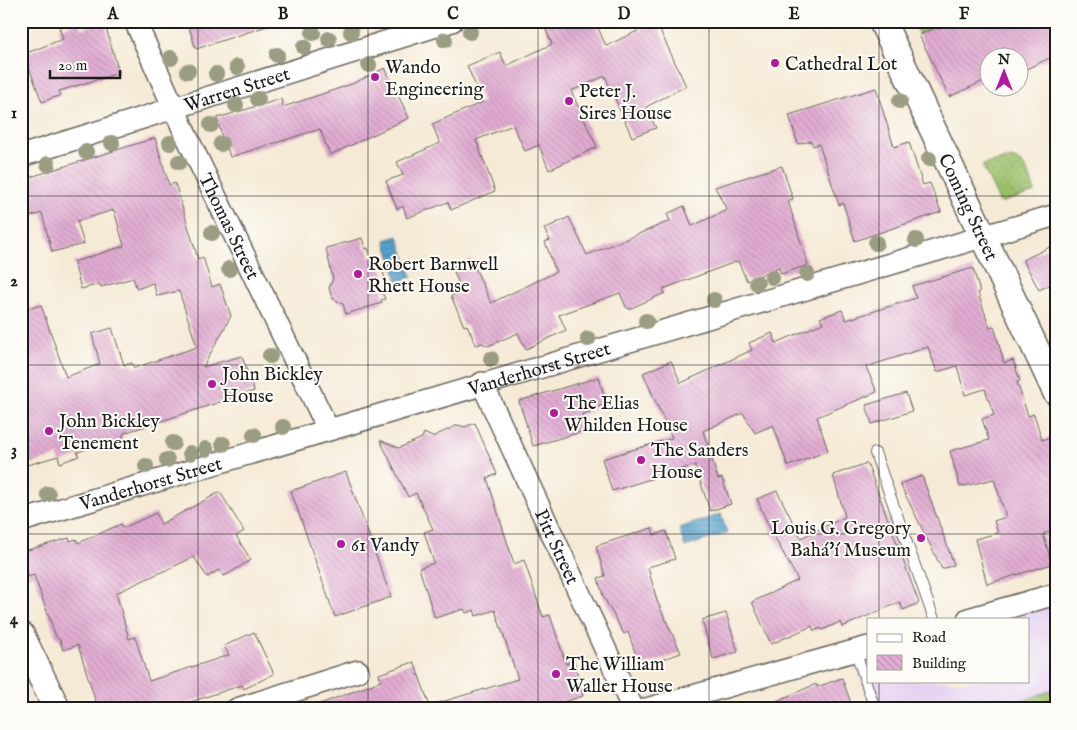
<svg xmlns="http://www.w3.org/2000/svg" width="1077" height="730" viewBox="0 0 1077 730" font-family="'IM FELL English',serif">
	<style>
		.built { fill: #e5d3f1 }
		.grass { fill: url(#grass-tufts); stroke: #5c6e44 }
		.cemetery { fill: url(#cemetery-stones); stroke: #5c6e44 }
		.park { fill: url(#park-dots); stroke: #5c6e44 }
		.water { fill: url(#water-rules); stroke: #396076 }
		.building { fill: url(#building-back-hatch) }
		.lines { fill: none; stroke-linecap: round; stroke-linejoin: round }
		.service-casing { stroke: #68645d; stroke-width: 12 }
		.minor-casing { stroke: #68645d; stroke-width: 24 }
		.tertiary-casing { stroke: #68645d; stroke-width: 29 }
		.service { stroke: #fff; stroke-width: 10 }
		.minor { stroke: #fff; stroke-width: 21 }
		.tertiary { stroke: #fff; stroke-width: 26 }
		.tree { fill: #9a9d81 }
		.grid { fill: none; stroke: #1c1c1c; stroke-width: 1; stroke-opacity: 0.55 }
		.poi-dot { fill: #b5179e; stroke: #fdfcf7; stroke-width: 2 }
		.labels { text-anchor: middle; stroke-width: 4; stroke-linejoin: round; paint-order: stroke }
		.poi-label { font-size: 19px; fill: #1c1c1c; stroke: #fdfcf7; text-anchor: start }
		.street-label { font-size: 19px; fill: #1c1c1c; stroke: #fdfcf7 }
		.neatline { fill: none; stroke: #1c1c1c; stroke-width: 2 }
		.grid-label { font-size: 16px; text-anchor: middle; font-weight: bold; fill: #1c1c1c }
	</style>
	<defs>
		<pattern id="grass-tufts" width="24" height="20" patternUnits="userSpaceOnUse" patternTransform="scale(1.25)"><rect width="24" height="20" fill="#9bc06b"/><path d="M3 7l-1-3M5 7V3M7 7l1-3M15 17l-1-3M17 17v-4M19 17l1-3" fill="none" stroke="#85a45c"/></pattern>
		<pattern id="cemetery-stones" width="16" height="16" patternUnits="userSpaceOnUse" patternTransform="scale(1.25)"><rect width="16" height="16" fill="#9bc06b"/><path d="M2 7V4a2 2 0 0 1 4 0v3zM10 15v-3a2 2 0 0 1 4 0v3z" fill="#85a45c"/></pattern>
		<pattern id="park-dots" width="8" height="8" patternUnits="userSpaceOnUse" patternTransform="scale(1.25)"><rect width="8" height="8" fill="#9bc06b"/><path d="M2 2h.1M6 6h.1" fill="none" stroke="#85a45c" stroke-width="1.8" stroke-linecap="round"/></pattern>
		<pattern id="water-rules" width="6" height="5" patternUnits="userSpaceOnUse" patternTransform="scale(1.25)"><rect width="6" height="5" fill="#56a3cf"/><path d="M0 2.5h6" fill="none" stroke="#4684a7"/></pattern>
		<pattern id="building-back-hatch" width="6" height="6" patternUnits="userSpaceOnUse" patternTransform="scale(1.25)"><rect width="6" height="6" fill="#e1acd2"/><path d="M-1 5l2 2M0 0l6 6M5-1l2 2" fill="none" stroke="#c093b4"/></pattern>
	</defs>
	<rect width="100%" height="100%" fill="#fdfcf7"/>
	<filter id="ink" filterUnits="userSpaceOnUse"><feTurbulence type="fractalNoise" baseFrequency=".02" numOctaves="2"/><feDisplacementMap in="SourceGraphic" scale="10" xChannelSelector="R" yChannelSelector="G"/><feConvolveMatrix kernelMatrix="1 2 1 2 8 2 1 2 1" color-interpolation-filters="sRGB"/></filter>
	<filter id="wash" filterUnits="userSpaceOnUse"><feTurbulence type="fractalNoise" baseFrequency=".0096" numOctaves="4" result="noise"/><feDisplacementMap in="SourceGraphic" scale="20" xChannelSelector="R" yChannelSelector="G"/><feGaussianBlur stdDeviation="1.12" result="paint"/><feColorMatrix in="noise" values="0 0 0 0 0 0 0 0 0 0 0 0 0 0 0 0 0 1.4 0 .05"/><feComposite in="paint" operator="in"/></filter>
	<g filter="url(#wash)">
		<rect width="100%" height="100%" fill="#f5ead5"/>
		<polygon class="built" points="1056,605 1056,709 873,709 853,661 868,657 868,681 1028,681 1028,619 1007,619"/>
		<polygon class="grass" points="1056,688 1056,709 1004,709"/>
		<polygon class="cemetery" points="913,21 948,21 919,35"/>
		<path class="park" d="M1011,158C1027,162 1030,178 1035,192L1000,203L982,165Z"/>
		<g class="water">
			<polygon points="398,236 412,277 398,282 385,240"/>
			<polygon points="721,514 727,533 685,547 679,528"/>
		</g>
		<g id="blocks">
			<g class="building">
				<polygon points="104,21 119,73 59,91 61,95 42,102 24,54 63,39 59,28 79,22 81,29"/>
				<polygon points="187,21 269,21 270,25 196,49"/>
				<polygon points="542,21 595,21 606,46 656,22 686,86 646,107 656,128 632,137 605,76 571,91 597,147 549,170 539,145 525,151 513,125 476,140 495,191 451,210 448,202 407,218 403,206 397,209 386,181 403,175 397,162 440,143 432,124 483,102 467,66 500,52 506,66 552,44"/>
				<polygon points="948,21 1056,21 1056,55 1020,72 1020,58 990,58 990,78 949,97 919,35"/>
				<polygon points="385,68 409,118 330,155 320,129 230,157 227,147 225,148 217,118 281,99 283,107 352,84"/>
				<polygon points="876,88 894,147 909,142 923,185 930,183 941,212 855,241 843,203 839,205 819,144 813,146 811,141 798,144 789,115"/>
				<polygon points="155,138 169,185 175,183 198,259 203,257 212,287 220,284 231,316 203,367 242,356 254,391 124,433 119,448 111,442 77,452 79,456 60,463 58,456 21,467 21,311 41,305 66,377 100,364 92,334 112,328 124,365 132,363 134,368 197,347 179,291 157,296 153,283 137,289 133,278 101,287 100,284 81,289 74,262 124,246 114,210 77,221 84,244 52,252 42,213 21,219 21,180"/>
				<polygon points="782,166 793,199 788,201 808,265 781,274 779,267 747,281 738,261 663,289 665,293 629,309 626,307 620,293 559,315 566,330 526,349 518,333 488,346 482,343 476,345 467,325 464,326 451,296 462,291 452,267 471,259 491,303 556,272 545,242 550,240 544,229 569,217 587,255 670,221 667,214 684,206 692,226 727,210 715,187"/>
				<polygon points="362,238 365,249 368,248 370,257 380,261 386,282 382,292 385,299 381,300 382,303 346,314 343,304 332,298 329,288 333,279 326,248"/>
				<polygon points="1056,244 1056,282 1039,290 1023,260"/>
				<polygon points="973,268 980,292 978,293 990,328 994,326 1004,363 1013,360 1020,381 1017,382 1028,416 1034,414 1042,440 1051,437 1056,450 1056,530 1043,534 1052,564 987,584 975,539 998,533 994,521 1006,517 994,479 960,487 950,451 989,440 982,419 994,415 985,389 965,395 957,366 937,372 928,347 866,367 877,392 817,417 828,451 788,466 773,425 755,433 743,413 703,431 718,479 722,478 731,504 710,511 695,465 612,491 602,459 672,438 643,373 671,361 681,383 752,350 749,343 772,333 776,343 823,323 820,318 842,310 846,320 916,298 912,286"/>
				<polygon points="599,377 605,399 603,400 604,405 589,409 590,412 582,414 588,430 533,446 519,401"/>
				<polygon points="906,393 912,411 872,424 866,405"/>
				<polygon points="475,423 497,474 487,478 514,564 524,560 543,617 550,615 566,664 574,661 583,696 541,709 524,709 522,702 502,709 436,709 435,704 518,679 495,610 476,616 474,610 466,613 464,609 435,618 419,568 434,563 424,532 433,529 416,493 408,497 380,440 399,448 422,438 424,433 432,437 458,425 465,427"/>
				<polygon points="867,463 919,603 903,610 900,602 842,627 840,622 822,630 821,628 814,631 812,626 771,644 752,602 798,580 771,531 757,499 777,491 801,538 845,517 833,475"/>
				<polygon points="346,472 391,597 335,617 291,491"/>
				<polygon points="922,476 954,565 942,569 900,484"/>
				<polygon points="220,492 244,531 236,536 251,560 228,574 223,576 219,570 207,577 194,557 116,593 129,639 135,637 149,681 229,655 224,646 254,632 274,674 244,689 242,685 169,709 98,709 78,645 63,650 60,640 56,637 34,575 27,577 21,552 69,538 70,541 76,539 78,543 121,524 123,528 156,513 161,524"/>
				<polygon points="652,528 654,535 666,531 675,559 648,567 657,601 681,653 640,667 628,632 624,634 603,596 598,578 605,576 596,546"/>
				<polygon points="726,613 738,652 713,659 702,620"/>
				<polygon points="414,662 431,709 312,709 312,707 381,681 379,674"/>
				<polygon points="842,678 853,709 758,709 816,684 817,687"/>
			</g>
		</g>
	</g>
	<g filter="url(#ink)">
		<use href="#blocks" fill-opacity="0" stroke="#68645d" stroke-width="1"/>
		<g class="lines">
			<defs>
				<g id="service">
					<polyline points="875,453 934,619"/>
					<polyline points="855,650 875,709"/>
				</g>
				<g id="minor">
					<path id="s1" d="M135,21L186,135L328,429"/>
					<path id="s2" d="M21,156L452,21"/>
					<path id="s3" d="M482,383L633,709"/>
					<path id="s4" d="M21,521L1056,215"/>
					<polyline points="968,619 1056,594"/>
					<polyline points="237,709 358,671"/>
					<polyline points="646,709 868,647"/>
				</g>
				<g id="tertiary">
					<path id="s5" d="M882,21L1056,392"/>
					<polyline points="21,635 57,709"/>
				</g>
			</defs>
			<use href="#service" class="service-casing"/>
			<use href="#minor" class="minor-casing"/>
			<use href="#tertiary" class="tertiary-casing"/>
			<use href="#service" class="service"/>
			<use href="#minor" class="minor"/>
			<use href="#tertiary" class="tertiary"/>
		</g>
		<g class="tree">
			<circle cx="351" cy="32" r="8"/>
			<circle cx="470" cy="32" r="8"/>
			<circle cx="313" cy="33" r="8"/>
			<circle cx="329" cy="39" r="8"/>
			<circle cx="445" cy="40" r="8"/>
			<circle cx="304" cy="47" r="8"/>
			<circle cx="277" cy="55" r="8"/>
			<circle cx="171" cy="58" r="8"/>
			<circle cx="369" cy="65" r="8"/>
			<circle cx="237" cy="67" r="8"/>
			<circle cx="188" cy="71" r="8"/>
			<circle cx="216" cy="74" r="8"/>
			<circle cx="258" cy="99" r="8"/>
			<circle cx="900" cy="101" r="8"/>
			<circle cx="236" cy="105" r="8"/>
			<circle cx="211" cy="125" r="8"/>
			<circle cx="112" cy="143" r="8"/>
			<circle cx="170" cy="143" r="8"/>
			<circle cx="221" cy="144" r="8"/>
			<circle cx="86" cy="152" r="8"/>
			<circle cx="929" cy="159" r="8"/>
			<circle cx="179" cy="162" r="8"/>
			<circle cx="48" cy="164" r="8"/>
			<circle cx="212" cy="233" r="8"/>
			<circle cx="916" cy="240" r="8"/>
			<circle cx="876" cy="243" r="8"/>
			<circle cx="229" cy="269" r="8"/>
			<circle cx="807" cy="274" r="8"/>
			<circle cx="772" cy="277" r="8"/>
			<circle cx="757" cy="283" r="8"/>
			<circle cx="714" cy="300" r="8"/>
			<circle cx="646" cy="321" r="8"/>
			<circle cx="588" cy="339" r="8"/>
			<circle cx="270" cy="356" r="8"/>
			<circle cx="491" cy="359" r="8"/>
			<circle cx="283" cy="427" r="8"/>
			<circle cx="254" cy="435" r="8"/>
			<circle cx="173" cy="443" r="8"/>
			<circle cx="223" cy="444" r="8"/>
			<circle cx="206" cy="449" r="8"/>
			<circle cx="190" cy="453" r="8"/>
			<circle cx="167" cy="460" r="8"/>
			<circle cx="146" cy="466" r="8"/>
			<circle cx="48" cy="494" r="8"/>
		</g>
	</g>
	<path class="grid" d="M198,21V709M368,21V709M538,21V709M709,21V709M879,21V619M21,196H1056M21,365H1056M21,534H1056M879,681V709"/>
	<g class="poi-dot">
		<circle cx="775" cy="63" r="5"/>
		<circle cx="375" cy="77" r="5"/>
		<circle cx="569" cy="101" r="5"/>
		<circle cx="358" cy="274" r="5"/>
		<circle cx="212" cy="384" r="5"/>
		<circle cx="554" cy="413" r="5"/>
		<circle cx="49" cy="431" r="5"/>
		<circle cx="641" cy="460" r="5"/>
		<circle cx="921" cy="538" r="5"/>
		<circle cx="341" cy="544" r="5"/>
		<circle cx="556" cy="674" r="5"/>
	</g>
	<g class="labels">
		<g class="poi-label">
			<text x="785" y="70">Cathedral Lot</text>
			<text x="385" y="73">Wando<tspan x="385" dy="22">Engineering</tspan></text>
			<text x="579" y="97">Peter J.<tspan x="579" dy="22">Sires House</tspan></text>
			<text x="368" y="270">Robert Barnwell<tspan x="368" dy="22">Rhett House</tspan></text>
			<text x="222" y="380">John Bickley<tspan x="222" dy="22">House</tspan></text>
			<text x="564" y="409">The Elias<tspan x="564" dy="22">Whilden House</tspan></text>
			<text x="59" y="427">John Bickley<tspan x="59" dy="22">Tenement</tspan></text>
			<text x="651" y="456">The Sanders<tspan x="651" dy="22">House</tspan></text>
			<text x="911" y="534" text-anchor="end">Louis G. Gregory<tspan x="911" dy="22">Bahá'í Museum</tspan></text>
			<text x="351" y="551">61 Vandy</text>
			<text x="566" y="670">The William<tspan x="566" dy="22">Waller House</tspan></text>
		</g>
		<g class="street-label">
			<text dy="7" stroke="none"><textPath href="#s2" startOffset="226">Warren Street</textPath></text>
			<text dy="7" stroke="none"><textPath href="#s5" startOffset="205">Coming Street</textPath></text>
			<text dy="7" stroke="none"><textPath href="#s1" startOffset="226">Thomas Street</textPath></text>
			<text dy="7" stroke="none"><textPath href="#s4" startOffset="540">Vanderhorst Street</textPath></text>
			<text dy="7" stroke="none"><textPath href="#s4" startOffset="135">Vanderhorst Street</textPath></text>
			<text dy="7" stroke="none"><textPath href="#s3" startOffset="180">Pitt Street</textPath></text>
		</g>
	</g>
	<rect width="1077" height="730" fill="none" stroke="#fdfcf7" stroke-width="55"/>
	<rect x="867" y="618" width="162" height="65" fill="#fdfcf7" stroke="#a3a29f"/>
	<rect x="877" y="634" width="25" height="8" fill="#ffffff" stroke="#a3a29f"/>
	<text x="912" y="642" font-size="15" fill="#1c1c1c">Road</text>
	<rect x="877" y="655" width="25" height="15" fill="url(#building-back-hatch)" stroke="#a3a29f"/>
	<text x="912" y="668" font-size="15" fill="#1c1c1c">Building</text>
	<g transform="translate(1004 72)"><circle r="24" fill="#fdfcf7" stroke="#a3a29f"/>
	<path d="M0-4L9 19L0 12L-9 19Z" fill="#b5179e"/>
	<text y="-8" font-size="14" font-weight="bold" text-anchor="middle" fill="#1c1c1c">N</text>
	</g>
	<path d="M50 70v8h70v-8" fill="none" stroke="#1c1c1c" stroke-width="2.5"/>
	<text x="58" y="70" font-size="15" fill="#1c1c1c" stroke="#fdfcf7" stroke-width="4" paint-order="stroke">20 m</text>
	<rect x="28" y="28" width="1022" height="674" class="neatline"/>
	<g class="grid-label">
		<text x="113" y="19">A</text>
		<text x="283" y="19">B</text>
		<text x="453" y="19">C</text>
		<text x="624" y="19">D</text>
		<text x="794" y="19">E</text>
		<text x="964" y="19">F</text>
		<text x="14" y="118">1</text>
		<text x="14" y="286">2</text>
		<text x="14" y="455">3</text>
		<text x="14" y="624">4</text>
	</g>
</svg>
